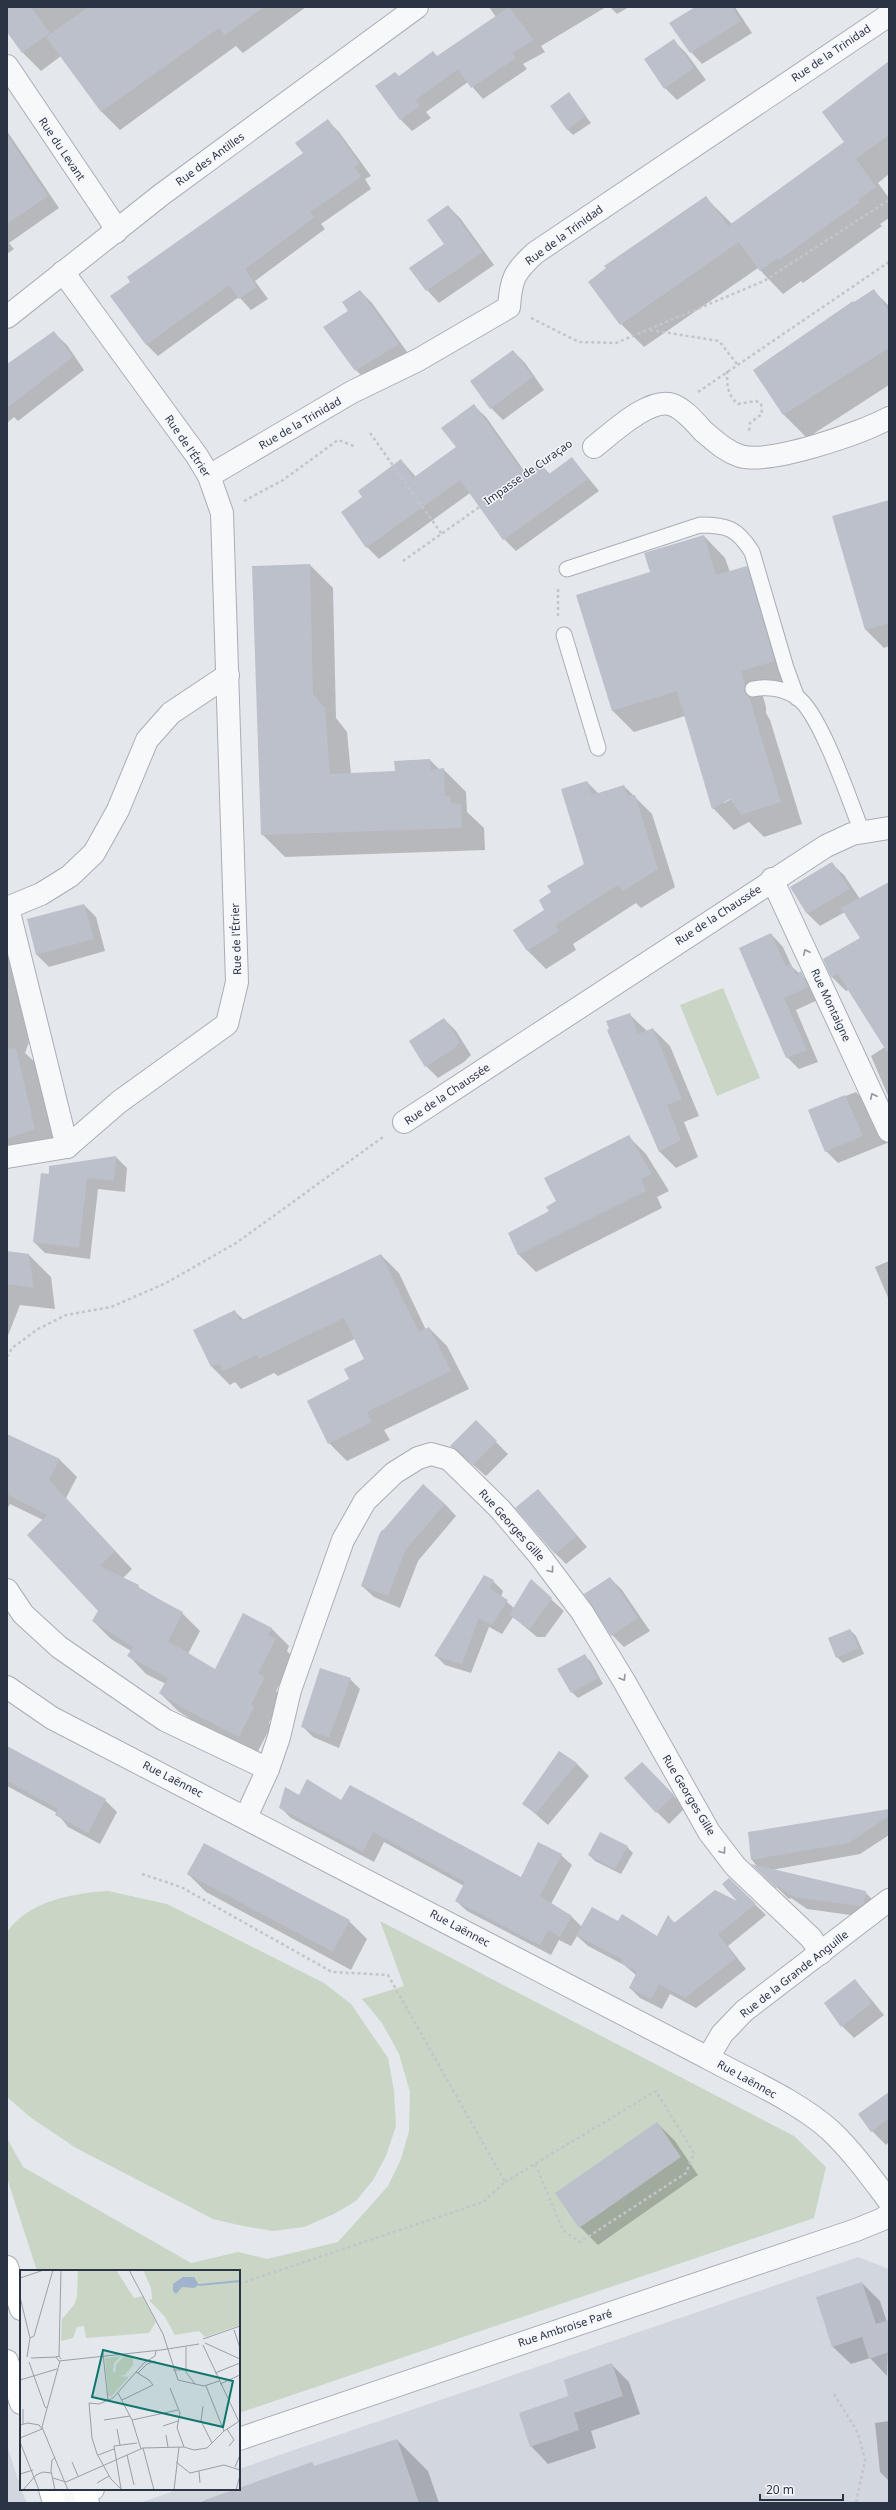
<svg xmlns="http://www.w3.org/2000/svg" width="896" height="2510" viewBox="0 0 896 2510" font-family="'Noto Sans',sans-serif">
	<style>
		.built { fill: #d2d6de }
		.green { fill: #c9d6c5 }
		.shadow { fill: #0003; fill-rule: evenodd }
		.building { fill: #bbc0ca }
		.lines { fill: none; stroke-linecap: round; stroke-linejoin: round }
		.lane-casing { stroke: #a9aeb7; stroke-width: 17 }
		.street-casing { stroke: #a9aeb7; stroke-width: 24 }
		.primary-casing { stroke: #a3abb8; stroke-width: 24 }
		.path { stroke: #c2c5cb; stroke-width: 2.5; stroke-dasharray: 3 3; stroke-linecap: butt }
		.lane { stroke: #f7f8fa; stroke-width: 15 }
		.street { stroke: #f7f8fa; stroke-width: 22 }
		.primary { stroke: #fff; stroke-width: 22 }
		.oneway { stroke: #9196a0 }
		.labels { text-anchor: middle; stroke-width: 3; stroke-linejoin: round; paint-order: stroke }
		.street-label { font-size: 11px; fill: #2b3445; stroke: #f4f6f9 }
		.inset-river { fill: none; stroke: #9fb4cc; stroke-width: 2 }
		.inset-road { fill: none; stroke: #9a9fa9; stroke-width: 1 }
		.view { fill: #0f766e; fill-opacity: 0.15; stroke: #0f766e; stroke-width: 2 }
		.inset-edge { fill: none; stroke: #2b3445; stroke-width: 2 }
	</style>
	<rect width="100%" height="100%" fill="#e4e7ec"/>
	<g class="built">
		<polygon points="858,2257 889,2269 889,2503 139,2503 180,2489 239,2489 239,2469"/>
		<polygon points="7,2445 21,2489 27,2503 7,2503"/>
	</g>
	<g class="green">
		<polygon points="723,988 760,1078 717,1096 680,1005"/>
		<path d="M108,1891L167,1904L324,1983L351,2004L388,2058L394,2091L396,2126L386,2156L373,2180L356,2201L334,2214L304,2227L273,2231L243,2226L213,2219L76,2148L30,2117L8,2098L7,1932C28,1901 73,1893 108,1891Z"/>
		<polygon points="380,1921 794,2136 826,2167 814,2218 239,2413 239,2271 37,2271 7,2178 7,2138 23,2167 191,2263 238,2252 267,2259 338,2242 388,2186 401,2159 409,2131 410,2092 399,2054 382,2023 362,1999 404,1986"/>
	</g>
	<g class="shadow">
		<polygon points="7,7 306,7 243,53 236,46 120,130 102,112 61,56 41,71 23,53 7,30"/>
		<polygon points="489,7 606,7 541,46 545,52 523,64 527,69 483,99 468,82 426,112 431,118 412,131 401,120 377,87 437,57 496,17"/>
		<polygon points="610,7 629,7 617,14"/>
		<polygon points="697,7 735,7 752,33 702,64 691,52"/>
		<polygon points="674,41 686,53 706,80 677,100 665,88 645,60"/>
		<polygon points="889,63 889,174 878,183 889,198 889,218 880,224 882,226 803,283 801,281 783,294 758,268 644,347 621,324 705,197 732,224 845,142"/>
		<polygon points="568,93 591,123 573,135 567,129"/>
		<polygon points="328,121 339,132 371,176 365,179 371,189 321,224 325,229 255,281 268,299 251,310 239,297 158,356 147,345 112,296 304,153"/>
		<polygon points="7,131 59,208 9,243 14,249 7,254"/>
		<polygon points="448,206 460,218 494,265 439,303 427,290 446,244"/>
		<polygon points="360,291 372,303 410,356 368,382 356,370"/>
		<polygon points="874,291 889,306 889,385 807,438 784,415 755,370"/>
		<polygon points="54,333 67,345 84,370 18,421 14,417 7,423 7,365"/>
		<polygon points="513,351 525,363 544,390 503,420 491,408"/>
		<polygon points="474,406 486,417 527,475 541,465 550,474 572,458 599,491 516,551 504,539 470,493 379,559 367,547 363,497 401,460 416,477 457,447"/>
		<polygon points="889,501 889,646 884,648 866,630"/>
		<path d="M704,536L725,558L730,572L746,567L768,589L796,683L762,693L766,707V713L770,720L802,824L764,837L749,822L734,830L713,808L685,716L634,732L612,710L652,573ZM735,797L724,803V801Z"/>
		<polygon points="310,565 333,588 336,718 347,732 351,774 396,772 430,760 440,770 443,769 466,792 467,812 484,828 485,850 285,857 262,834"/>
		<polygon points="587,782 599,794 624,786 652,814 675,887 641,908 636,903 573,944 576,950 546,969 528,951 515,930 545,911 585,864"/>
		<polygon points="831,863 844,875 860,899 889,883 889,1098 871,1056 885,1047 849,990 846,991 832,977 824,959 861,938 845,912 820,926 808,914 791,887"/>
		<polygon points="84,905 96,917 105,951 49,967 36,954"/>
		<polygon points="771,934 783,947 792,967 813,985 820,999 796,1010 818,1062 799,1069 787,1057"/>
		<polygon points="7,950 29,1042 25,1053 37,1064 57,1152 7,1166"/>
		<polygon points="629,1014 647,1031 653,1029 670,1046 699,1116 684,1122 698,1157 676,1168 659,1151"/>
		<polygon points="444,1019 456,1031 471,1055 464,1062 438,1078 426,1066"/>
		<polygon points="856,1092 868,1104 887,1143 838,1163 826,1151 809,1110"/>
		<polygon points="629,1137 646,1154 669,1191 657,1197 662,1208 536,1272 519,1255 509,1234 550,1212"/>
		<polygon points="116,1157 127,1168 125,1192 98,1189 90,1259 45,1253 34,1242 50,1167"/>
		<polygon points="7,1252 29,1255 51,1277 55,1309 20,1305 7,1338"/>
		<polygon points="381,1255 399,1273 426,1330 429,1328 447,1346 469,1389 384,1430 390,1440 347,1461 329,1443 351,1379 366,1360 355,1339 278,1376 274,1373 241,1389 235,1382 230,1385 212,1367 195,1331 235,1312 244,1320"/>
		<polygon points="889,1261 889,1300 875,1267"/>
		<polygon points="476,1422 508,1454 486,1476 451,1446"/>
		<polygon points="7,1435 59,1459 77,1477 66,1498 132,1569 123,1578 182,1613 200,1631 188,1654 215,1671 244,1615 272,1629 289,1646 287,1651 293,1657 276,1691 279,1694 279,1701 269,1723 271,1726 257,1753 200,1725 178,1711 160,1693 166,1684 146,1674 129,1656 131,1651 111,1639 93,1621 99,1611 43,1520 10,1504 7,1509"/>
		<polygon points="548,1501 587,1547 566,1564 555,1553"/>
		<polygon points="445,1504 456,1516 418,1561 400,1608 374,1597 362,1586 381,1531"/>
		<polygon points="610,1578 622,1590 650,1631 624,1647 612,1635"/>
		<polygon points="493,1581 503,1591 501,1597 514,1608 531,1581 564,1611 545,1637 537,1637 513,1617 502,1634 489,1627 471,1673 445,1665 436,1656"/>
		<polygon points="850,1630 856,1636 864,1654 843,1663 837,1657"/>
		<polygon points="585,1656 591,1662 603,1684 578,1698 572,1692"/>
		<polygon points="350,1679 360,1689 339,1748 313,1737 303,1727"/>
		<polygon points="7,1747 105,1800 117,1812 100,1844 68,1827 57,1813 7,1786"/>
		<polygon points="559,1753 577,1764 589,1776 548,1825 523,1803"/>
		<polygon points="654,1775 685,1808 669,1824 657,1812"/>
		<polygon points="300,1796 342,1801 521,1879 561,1855 572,1865 551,1904 572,1917 582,1927 618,1923 657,1937 668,1917 675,1923 741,1904 729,1879 766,1915 728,1946 746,1969 696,2008 670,1994 662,2009 640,1998 630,1988 636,1975 624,1965 588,1946 577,1936 571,1946 559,1940 551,1955 467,1911 456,1901 464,1886 384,1842 374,1862 291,1818 280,1807"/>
		<polygon points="889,1810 889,1835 860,1854 771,1870 865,1892 878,1905 872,1918 807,1909 791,1898 789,1899 765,1876 752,1860 749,1833"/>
		<polygon points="627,1847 633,1853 621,1874 595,1861 589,1855"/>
		<polygon points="188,1874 349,1921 367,1939 351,1970 206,1892"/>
		<polygon points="855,1980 884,2015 854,2038 842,2026"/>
		<polygon points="889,2093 889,2142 886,2145 872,2131"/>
		<polygon points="657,2123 675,2141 698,2175 598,2245 580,2227"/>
		<polygon points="862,2283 880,2301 887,2322 889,2321 887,2376 870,2358 851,2364 833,2347"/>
		<polygon points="611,2364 629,2382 640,2414 591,2431 596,2448 548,2464 531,2446 568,2397 570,2399"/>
		<polygon points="889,2421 889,2481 880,2472 875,2423"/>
		<polygon points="397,2440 428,2471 439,2503 199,2503 312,2463 315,2467"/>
	</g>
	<g class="building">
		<polygon points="7,7 31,7 50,33 22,53 7,32"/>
		<polygon points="88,7 264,7 224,36 219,28 101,112 46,37"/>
		<polygon points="509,7 534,40 512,53 516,58 471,88 458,69 416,100 420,106 400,120 375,86 395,72 399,76 433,51 437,56"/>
		<polygon points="695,7 732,7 741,21 690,53 669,23"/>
		<polygon points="674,39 694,68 664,89 644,59"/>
		<polygon points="889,61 889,135 856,159 876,187 858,200 860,202 779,260 777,258 760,271 739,242 620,325 588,282 606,268 604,266 706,196 728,226 844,142 822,112"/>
		<polygon points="569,92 586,116 567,130 550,106"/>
		<polygon points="328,119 360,164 354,167 361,177 310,212 315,217 245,269 257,287 239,299 229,285 146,345 110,296 130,282 127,277 303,153 295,143"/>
		<polygon points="7,135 48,196 7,224"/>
		<polygon points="448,205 483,252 426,291 409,268 444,244 427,220"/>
		<polygon points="874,289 889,312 889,348 783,415 753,370 853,301 854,302"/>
		<polygon points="360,290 399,344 355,371 323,327 348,311 342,302"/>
		<polygon points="54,331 73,357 7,408 7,364"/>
		<polygon points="513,350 533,377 490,409 470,381"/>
		<polygon points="474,404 525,475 541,464 549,474 572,457 588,479 503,540 460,480 366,548 341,512 362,497 358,491 401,459 413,478 456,447 441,428"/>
		<polygon points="889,500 889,623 865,630 832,516"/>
		<polygon points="704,535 716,575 747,566 775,661 741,671 745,685 744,691 749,697 781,802 741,815 730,799 712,809 677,691 612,711 576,595 650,572 644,553"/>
		<polygon points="310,564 313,694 325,708 330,774 395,771 394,761 430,759 431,770 444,768 445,796 450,796 451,803 461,804 462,828 261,835 252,566"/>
		<polygon points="587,781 592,795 624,785 628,796 635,795 658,869 623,891 618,885 556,925 559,931 527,951 513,930 544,910 539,900 551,892 547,886 584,864 561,789"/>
		<polygon points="832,862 850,889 807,914 790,887"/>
		<polygon points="889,882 889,1055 838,974 831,977 823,959 860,938 841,908"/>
		<polygon points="84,904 94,939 36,955 27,919"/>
		<polygon points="771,933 786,967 791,964 796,975 801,971 808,987 784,998 807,1050 786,1058 739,948"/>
		<polygon points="630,1013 638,1034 653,1028 682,1099 667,1105 681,1140 659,1152 607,1030 609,1029 606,1021"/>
		<polygon points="444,1018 460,1042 452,1050 425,1067 409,1041"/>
		<polygon points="16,1048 35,1129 7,1139 7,1049"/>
		<polygon points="845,1095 863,1136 825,1152 808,1110"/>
		<polygon points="629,1135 652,1174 641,1179 646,1191 518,1255 508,1233 549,1211 546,1207 556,1201 544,1178"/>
		<polygon points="116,1156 114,1181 87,1178 79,1248 33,1242 41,1173 49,1174 49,1166"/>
		<polygon points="7,1251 29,1254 34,1288 7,1284"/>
		<polygon points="381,1254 419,1332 429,1327 451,1371 367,1412 372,1422 328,1444 307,1401 349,1379 344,1369 364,1359 344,1318 259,1359 257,1355 223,1371 219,1364 211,1367 193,1330 235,1310 240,1321"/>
		<polygon points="476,1420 497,1441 473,1465 458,1450 450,1446"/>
		<polygon points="7,1434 60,1459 49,1480 115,1551 100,1566 139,1585 138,1588 183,1612 168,1641 215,1669 243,1613 272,1628 268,1635 276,1639 258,1673 265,1677 251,1705 254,1707 239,1737 181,1707 159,1693 168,1678 127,1656 133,1647 92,1621 98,1611 27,1535 47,1515 7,1494"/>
		<polygon points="423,1484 445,1504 406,1549 388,1596 361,1586 379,1535"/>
		<polygon points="538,1489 577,1536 555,1554 515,1508"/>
		<polygon points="484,1575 494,1580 490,1589 508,1600 492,1625 479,1618 462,1664 434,1656"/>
		<polygon points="610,1577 638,1618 611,1636 584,1594"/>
		<polygon points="531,1579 552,1598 530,1629 509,1615"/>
		<polygon points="850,1629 859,1648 836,1658 828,1638"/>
		<polygon points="585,1654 598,1678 571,1693 557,1669"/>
		<polygon points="320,1668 351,1678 329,1738 301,1727"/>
		<polygon points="7,1746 106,1799 88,1833 55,1815 58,1809 7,1781"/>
		<polygon points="559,1751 577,1763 536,1814 522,1804"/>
		<polygon points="642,1762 674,1795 656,1813 624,1778"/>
		<polygon points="307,1779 341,1800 350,1785 521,1877 538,1842 562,1854 540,1896 572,1916 560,1937 548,1930 540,1945 455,1901 465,1882 373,1832 363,1852 279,1808 285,1787 299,1795"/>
		<polygon points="889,1809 889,1816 849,1843 751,1860 748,1832"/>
		<polygon points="600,1832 628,1846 615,1869 588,1855"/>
		<polygon points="204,1843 350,1920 333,1952 187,1874"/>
		<polygon points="751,1864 866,1891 864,1904 860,1906 794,1897 778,1886 776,1888"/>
		<polygon points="729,1878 756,1904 718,1934 736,1958 685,1998 659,1984 651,1999 629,1988 637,1972 621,1963 623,1960 576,1935 592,1907 618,1921 622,1914 657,1936 668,1915 674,1923 715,1890 737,1901 722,1884"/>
		<polygon points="855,1979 872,2003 841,2027 824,2003"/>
		<polygon points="889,2092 889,2118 871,2132 858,2114"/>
		<polygon points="657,2122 681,2157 579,2228 555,2193"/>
		<polygon points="862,2282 876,2324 889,2320 889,2352 869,2359 862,2337 832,2347 816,2297"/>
		<polygon points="612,2363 623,2396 574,2413 579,2430 530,2447 519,2413 568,2396 569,2398 564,2380"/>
		<polygon points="397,2439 419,2503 205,2503 205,2500 312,2462 314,2466"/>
	</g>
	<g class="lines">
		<defs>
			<g id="lane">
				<path d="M567,569L700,525C727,525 737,528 752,552L786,668L797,698"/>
				<polyline points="564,635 598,748"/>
				<path d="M753,689C768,686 783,688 797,697C821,714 850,802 862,832"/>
			</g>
			<g id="street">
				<polyline points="7,66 110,219 116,232"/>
				<polyline points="7,317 161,195 417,7"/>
				<path d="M594,447C611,434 650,396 673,405C685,410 695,422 703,431C715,441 725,451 740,456C770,465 861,433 889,418"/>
				<path d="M209,476L352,392L418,360L509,307C511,279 514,272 535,253L889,15"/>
				<polyline points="772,879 889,1131"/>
				<polyline points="7,908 41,894 70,876 94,853 118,810 147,740 171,713 228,675"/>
				<polyline points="8,908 67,1147"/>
				<polyline points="404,1122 826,846 852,834 889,828"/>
				<polyline points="7,1157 67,1147 119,1102 227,1024 237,982 222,513 209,476 197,456 63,272"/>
				<polyline points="7,1590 23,1614 59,1647 165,1720 268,1769"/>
				<path d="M7,1687L52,1718L708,2058C748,2080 798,2101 831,2131C853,2152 871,2177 889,2201"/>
				<polyline points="246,1817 268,1769 279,1737 290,1690 343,1540 365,1501 394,1473 418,1458 431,1454 449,1459 500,1509 539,1555 582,1612 624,1681 709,1832 735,1866 811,1938 821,1953"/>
				<polyline points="708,2058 722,2034 744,2011 889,1900"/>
				<polyline points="239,2439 856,2230 883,2219 889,2214"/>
				<polyline points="54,2503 93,2489"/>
			</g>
			<g id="primary">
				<polyline points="7,2267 21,2309"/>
				<polyline points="7,2361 21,2403"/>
				<polyline points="50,2489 54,2503"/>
				<polyline points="83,2489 88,2503"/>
			</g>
		</defs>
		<use href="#lane" class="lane-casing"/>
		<use href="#street" class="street-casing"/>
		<use href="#primary" class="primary-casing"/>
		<g class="path">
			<polyline points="531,318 579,342 616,343 764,281 889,200"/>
			<polyline points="650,330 719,341 737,364"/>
			<path d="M727,371C727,384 727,395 738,404L756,401L761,404L762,414L750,423L749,431"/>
			<polyline points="698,392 889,262"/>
			<polyline points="370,433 441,533"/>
			<polyline points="244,501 283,480 338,440 354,446"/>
			<polyline points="403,561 570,443"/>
			<polyline points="558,616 558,589"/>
			<polyline points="7,1357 12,1348 38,1329 66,1315 111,1307 166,1283 236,1243 383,1137"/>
			<polyline points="142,1874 181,1887 332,1972 388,1975 505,2182 483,2202 239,2284"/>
			<polyline points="505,2182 656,2091 694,2153 686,2173 580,2242 563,2230 535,2164"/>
			<polyline points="834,2394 858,2433 865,2460 856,2503"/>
		</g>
		<use href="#lane" class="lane"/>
		<use href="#street" class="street"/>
		<use href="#primary" class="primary"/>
	</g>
	<defs><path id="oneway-chevron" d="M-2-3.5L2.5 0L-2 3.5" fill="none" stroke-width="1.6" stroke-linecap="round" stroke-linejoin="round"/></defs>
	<g class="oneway">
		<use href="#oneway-chevron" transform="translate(806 952) rotate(-115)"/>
		<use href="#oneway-chevron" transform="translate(873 1096) rotate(-115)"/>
		<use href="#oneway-chevron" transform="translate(551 1570) rotate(53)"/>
		<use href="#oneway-chevron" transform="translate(623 1678) rotate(59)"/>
		<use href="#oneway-chevron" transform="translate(723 1851) rotate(54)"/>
	</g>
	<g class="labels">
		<g class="street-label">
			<text transform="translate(831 53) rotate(-34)" y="4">Rue de la Trinidad</text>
			<text transform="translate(62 149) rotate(56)" y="4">Rue du Levant</text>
			<text transform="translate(210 159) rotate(-36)" y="4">Rue des Antilles</text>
			<text transform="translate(564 235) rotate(-36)" y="4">Rue de la Trinidad</text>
			<text transform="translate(300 423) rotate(-30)" y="4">Rue de la Trinidad</text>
			<text transform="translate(188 446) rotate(56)" y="4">Rue de l'Étrier</text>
			<text transform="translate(528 472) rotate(-35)" y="4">Impasse de Curaçao</text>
			<text transform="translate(718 915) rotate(-33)" y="4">Rue de la Chaussée</text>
			<text transform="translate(236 939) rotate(-92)" y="4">Rue de l'Étrier</text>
			<text transform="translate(831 1005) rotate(65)" y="4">Rue Montaigne</text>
			<text transform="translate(447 1094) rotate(-34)" y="4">Rue de la Chaussée</text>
			<text transform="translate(512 1525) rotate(48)" y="4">Rue Georges Gille</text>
			<text transform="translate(173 1779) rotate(27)" y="4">Rue Laënnec</text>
			<text transform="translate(689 1795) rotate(59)" y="4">Rue Georges Gille</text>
			<text transform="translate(460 1928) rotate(28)" y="4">Rue Laënnec</text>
			<text transform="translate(794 1974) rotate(-38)" y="4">Rue de la Grande Anguille</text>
			<text transform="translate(747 2079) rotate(29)" y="4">Rue Laënnec</text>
			<text transform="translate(565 2328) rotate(-18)" y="4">Rue Ambroise Paré</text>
		</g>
	</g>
	<g transform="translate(20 2270)">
		<rect width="220" height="220" fill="#e4e7ec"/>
		<path d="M58,0H96L114,28L123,26L136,52L129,63L66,68L64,56L57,57L53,68L41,71L42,49L54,35L57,27ZM123,0H220V55L185,67L179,61L155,65L145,47L129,30L132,29L131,18ZM109,85L113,88V95L105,105L98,106L95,103L96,95L103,87ZM101,86L94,93L93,101L98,106L109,107L91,127L88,126L85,88Z" fill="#c9d6c5"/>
		<path d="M163,7H174L179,15L174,18L162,17L156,24L153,21V14Z" fill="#9fb4cc"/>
		<path class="inset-river" d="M179,15L220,11"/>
		<path class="inset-road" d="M109,0L143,64L158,110L184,116L199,111M0,8L24,0M0,27L10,68L7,87M214,60L220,78M10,68L14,66L33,0M183,69L220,56M185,73L220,89M183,75L220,154M166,77V102L175,114M83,83L88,131M39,86L41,0M11,88L37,87M41,89L39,86L36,87L39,91L141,80L179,74M40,91L22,157L48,220M9,92L25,137L27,138M153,100H166M118,103L127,94L135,91M195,103L220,93M0,110L37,99M200,114L220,105M186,116L204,161M150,118L160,143L157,158L164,177M98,123L112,150L121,179M102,130L133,115L129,110L116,102M183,136L181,151L192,173M3,139V154M84,150L110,146M112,150L158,140M0,155L8,153L19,155L22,159L0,168M143,156L158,151M97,159L100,175M207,159L214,170L209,176M146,165L148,177M0,172L19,220M123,178L134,220M78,185L94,179M107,185L114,215M35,188L32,190L31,201L35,220M52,192L58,206M156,192L170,203L204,195L220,200M215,197L220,185M179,201L180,213M0,204L13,200M33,208L46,212L123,178L164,177L174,180L187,178L204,161L218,152M77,213L89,206M101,219L91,209L77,184L72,168L69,133L79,134L93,128L124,93L135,86L136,81M101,219L94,176L117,173M3,220L16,205L23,202L31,203M154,220L159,177M216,220L220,205"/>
		<path class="view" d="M83,80L213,111L203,157L72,127Z"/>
		<rect width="220" height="220" class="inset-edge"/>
	</g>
	<rect width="896" height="2510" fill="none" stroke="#2b3445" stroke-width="16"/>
	<path d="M760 2494v6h83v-6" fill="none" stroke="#2b3445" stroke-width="2"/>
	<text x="766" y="2494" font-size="12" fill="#2b3445" stroke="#f4f6f9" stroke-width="3" paint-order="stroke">20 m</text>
</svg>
